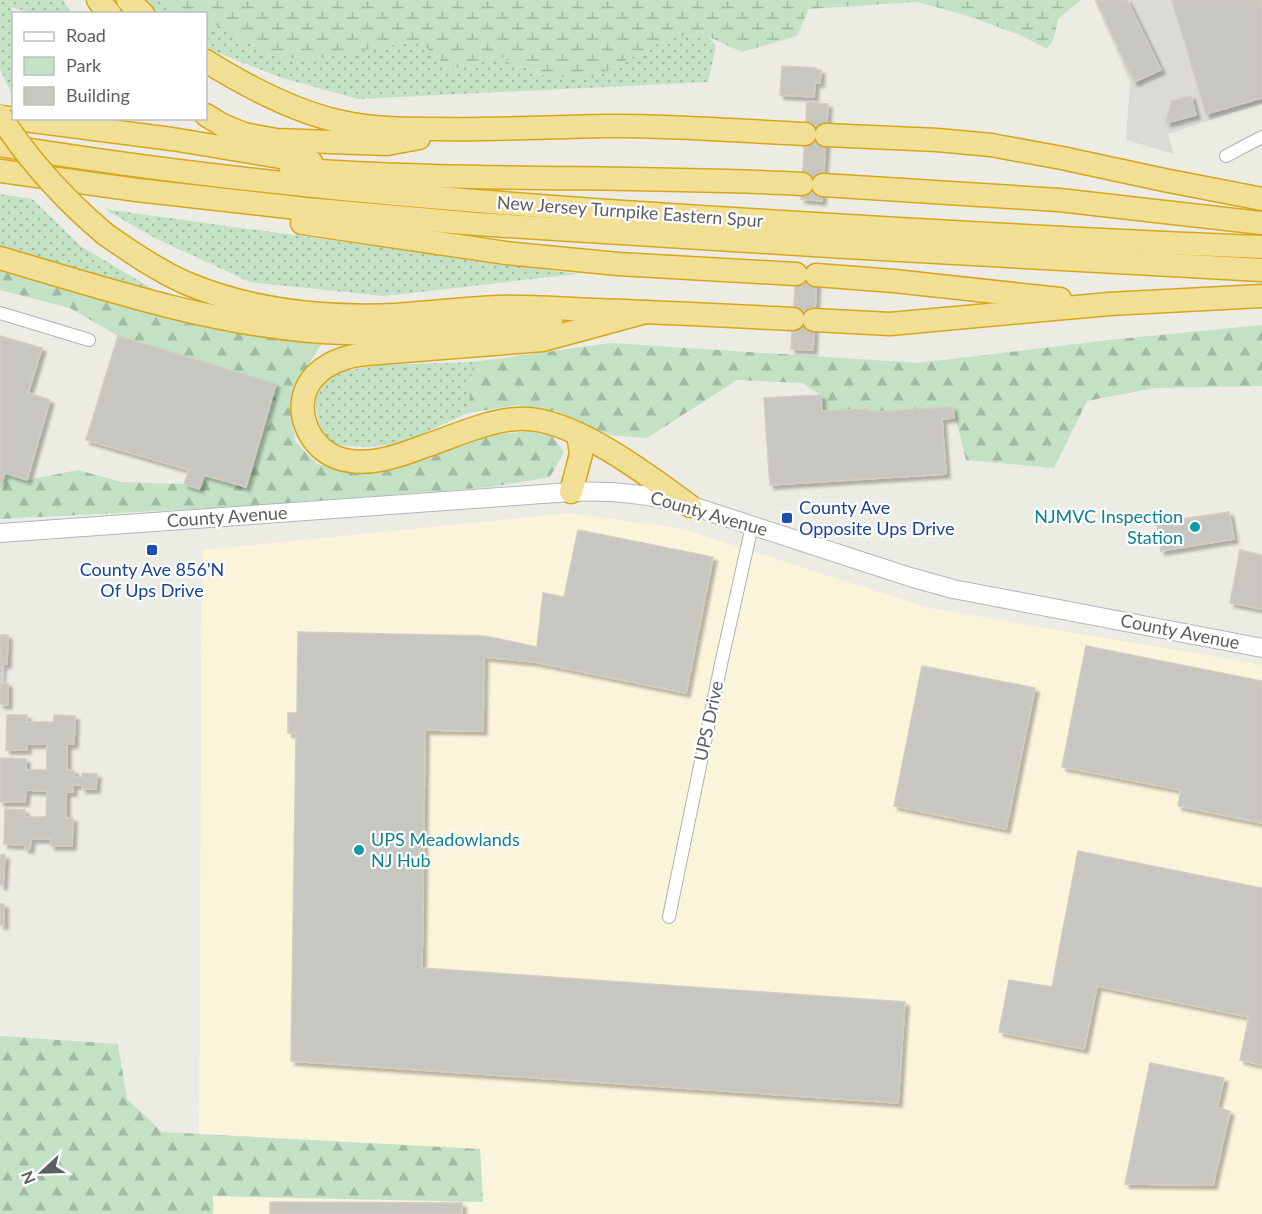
<svg xmlns="http://www.w3.org/2000/svg" width="1262" height="1214" viewBox="0 0 1262 1214" font-family="Lato,sans-serif">
	<style>
		.commercial { fill: #faf4db }
		.industrial { fill: #dbdad6 }
		.green { fill: url(#green-dots) }
		.forest { fill: url(#forest-firs) }
		.wetland { fill: url(#wetland-marsh) }
		.building { fill: #c8c6c0; stroke: #d0cdc3; stroke-width: 1.5; filter: url(#shadow) }
		.lines { fill: none; stroke-linecap: round; stroke-linejoin: round }
		.street-casing { stroke: #b1b3b7; stroke-width: 14 }
		.secondary-casing { stroke: #b3b5b9; stroke-width: 20 }
		.highway-casing { stroke: #d7a619; stroke-width: 25 }
		.street { stroke: #fff; stroke-width: 12 }
		.secondary { stroke: #fff; stroke-width: 18 }
		.highway { stroke: #f1df96; stroke-width: 22 }
		.highway-bridge-casing { stroke: #d7a619; stroke-width: 25; stroke-linecap: butt }
		.highway-bridge { stroke: #f1df96; stroke-width: 22 }
		.transit-dot { fill: #1a4fb4; stroke: #fff; stroke-width: 2 }
		.culture-dot { fill: #0f9aa8; stroke: #fff; stroke-width: 2 }
		.labels { text-anchor: middle; stroke-width: 4.5; stroke-linejoin: round; paint-order: stroke }
		.street-label { font-size: 18px; fill: #5c5e62; stroke: #fff }
		.transit-label { font-size: 18px; fill: #164399; stroke: #fff; text-anchor: start }
		.culture-label { font-size: 18px; fill: #0d838f; stroke: #fff; text-anchor: end }
	</style>
	<defs>
		<pattern id="green-dots" width="8" height="8" patternUnits="userSpaceOnUse" patternTransform="scale(1.5)"><rect width="8" height="8" fill="#c3e1c4"/><path d="M2 2h.1M6 6h.1" fill="none" stroke="#a2baa3" stroke-width="1.8" stroke-linecap="round"/></pattern>
		<pattern id="forest-firs" width="22" height="20" patternUnits="userSpaceOnUse" patternTransform="scale(1.5)"><rect width="22" height="20" fill="#c3e1c4"/><path d="M5 1l3.5 6h-7zM16 11l3.5 6h-7z" fill="#a2baa3"/></pattern>
		<pattern id="wetland-marsh" width="20" height="14" patternUnits="userSpaceOnUse" patternTransform="scale(1.5)"><rect width="20" height="14" fill="#c3e1c4"/><path d="M1 5h8M5 5V1M11 12h8M15 12V8" fill="none" stroke="#a2baa3"/></pattern>
		<filter id="shadow"><feDropShadow dx="4" dy="4" stdDeviation="1.5" flood-color="#0004"/></filter>
	</defs>
	<rect width="100%" height="100%" fill="#ecebe4"/>
	<polygon class="commercial" points="570,513 684,529 925,607 1262,665 1262,1214 213,1214 213,1196 483,1202 480,1149 199,1134 202,550"/>
	<polygon class="industrial" points="1094,0 1262,0 1262,103 1168,134 1174,154 1126,140 1130,82"/>
	<g class="green">
		<polygon points="0,0 63,0 71,13 34,13 10,7 14,15 14,90 11,92 0,69"/>
		<polygon points="143,0 162,0 174,13 155,13"/>
		<polygon points="206,25 219,26 271,55 306,61 418,40 451,70 497,56 542,75 589,80 670,37 707,36 716,46 708,82 358,99 279,77 206,48"/>
		<polygon points="0,194 32,199 82,247 161,294 0,248"/>
		<polygon points="104,209 577,274 384,296 250,282 157,239"/>
		<polygon points="473,362 468,413 402,443 370,447 331,445 319,424 315,401 328,374 378,365"/>
	</g>
	<g class="forest">
		<polygon points="0,271 197,325 322,343 299,380 291,408 295,441 317,464 351,471 485,436 529,431 553,437 564,452 550,477 490,487 252,506 0,519 0,484 5,473 27,480 78,470 121,482 184,484 199,489 204,475 246,487 276,384 118,336 70,308 0,290"/>
		<polygon points="1262,325 1262,386 1154,388 1087,401 1054,468 966,460 953,407 868,412 867,409 822,411 821,395 802,383 737,380 647,438 610,435 556,411 518,405 468,413 473,362 611,343 918,363 1109,340"/>
		<polygon points="0,1036 118,1044 127,1099 162,1132 480,1149 483,1202 213,1196 213,1214 0,1214"/>
	</g>
	<polygon class="wetland" points="162,0 1081,0 1058,19 1054,38 1047,49 1020,35 965,15 917,2 809,9 797,36 742,52 707,36 670,37 589,80 543,75 497,56 451,70 418,40 306,61 271,55 219,26 206,25 206,14 174,13"/>
	<g class="building">
		<polygon points="1096,0 1127,0 1161,70 1134,82"/>
		<polygon points="1172,0 1262,0 1262,98 1206,114"/>
		<polygon points="782,66 816,68 816,70 821,70 820,83 815,82 814,97 780,95"/>
		<polygon points="1191,96 1196,115 1166,123 1171,101"/>
		<polygon points="807,102 828,104 822,201 801,199"/>
		<polygon points="796,272 817,273 813,350 791,349"/>
		<polygon points="0,336 42,348 28,393 50,400 27,480 5,473 0,485"/>
		<polygon points="118,336 276,384 246,487 204,475 199,489 184,484 189,470 86,440"/>
		<polygon points="821,395 822,411 868,409 868,412 953,407 954,418 942,419 946,474 770,485 764,398"/>
		<polygon points="1229,512 1234,539 1161,551 1157,523"/>
		<polygon points="1229,512 1234,539 1161,551 1157,523"/>
		<polygon points="578,530 713,557 686,693 535,662 484,657 483,731 425,730 422,968 905,1002 898,1103 291,1061 296,733 288,733 288,713 297,713 298,632 485,636 537,647 543,593 564,597"/>
		<polygon points="1240,550 1262,555 1262,609 1230,603"/>
		<polygon points="0,635 8,635 7,664 2,664 1,683 8,683 8,705 0,704"/>
		<polygon points="1086,646 1262,681 1262,823 1178,806 1181,790 1062,767"/>
		<polygon points="922,666 1035,688 1006,829 894,806"/>
		<polygon points="7,715 27,715 27,722 54,722 54,715 75,716 74,744 67,744 67,770 74,770 74,777 82,777 82,773 97,774 96,789 82,789 82,785 73,785 73,792 66,792 66,818 73,818 72,846 51,846 51,839 31,839 30,849 25,849 25,845 4,844 5,809 25,810 25,817 46,817 47,791 26,790 25,802 0,802 0,758 26,759 26,770 47,770 47,744 27,744 27,750 6,750"/>
		<polygon points="1078,851 1262,888 1262,1065 1240,1060 1249,1017 1097,986 1084,1049 999,1032 1009,980 1052,987"/>
		<polygon points="0,855 5,855 3,886 0,885"/>
		<rect x="0" y="904" width="4" height="21"/>
		<polygon points="1150,1063 1224,1078 1217,1108 1230,1111 1213,1185 1125,1184"/>
		<polygon points="270,1202 462,1203 462,1214 270,1214"/>
	</g>
	<g class="lines">
		<defs>
			<g id="street">
				<polyline points="1226,156 1262,137"/>
				<polyline points="0,313 89,340"/>
				<polyline points="669,917 721,664 752,526"/>
			</g>
			<path id="secondary" d="M0,533L571,492C610,490 648,494 686,504L910,577L953,589L1262,648"/>
			<g id="highway">
				<polyline points="98,0 110,14"/>
				<polyline points="128,0 143,14"/>
				<path d="M206,61C246,86 291,110 337,121C370,129 404,129 437,129C493,130 549,127 605,126C672,125 738,131 805,134"/>
				<polyline points="206,115 222,125 244,134 276,140 387,144 419,138"/>
				<polyline points="0,117 172,139 311,162"/>
				<polyline points="826,135 937,140 991,145 1062,158 1164,180 1262,199"/>
				<path d="M0,145C243,185 489,204 734,219C910,230 1086,240 1262,247"/>
				<path d="M291,169C461,182 632,175 802,184"/>
				<polyline points="0,171 137,190 306,209 476,224 846,247 1262,270"/>
				<polyline points="823,185 1059,200 1262,223"/>
				<polyline points="302,223 506,253 618,264 796,274"/>
				<path d="M105,234C131,252 157,270 186,283C252,311 325,318 395,315C430,313 464,308 499,307C530,306 563,309 594,310C660,312 727,316 793,319"/>
				<path d="M0,258C102,288 204,322 310,331C391,338 472,328 551,321"/>
				<polyline points="816,275 894,281 1060,299"/>
				<path d="M646,312L543,340L366,354C346,356 327,362 313,378C290,406 308,450 341,459C369,467 399,456 425,446C455,436 486,421 517,419C569,414 649,476 690,506"/>
				<polyline points="814,320 890,324 1109,304 1262,296"/>
				<polyline points="571,492 581,454 578,434"/>
			</g>
		</defs>
		<use href="#street" class="street-casing"/>
		<use href="#secondary" class="secondary-casing"/>
		<use href="#highway" class="highway-casing"/>
		<use href="#street" class="street"/>
		<use href="#secondary" class="secondary"/>
		<use href="#highway" class="highway"/>
		<defs>
			<path id="highway-bridge" d="M0,116C29,161 64,199 105,234"/>
		</defs>
		<use href="#highway-bridge" class="highway-bridge-casing"/>
		<use href="#highway-bridge" class="highway-bridge"/>
	</g>
	<g class="transit-dot">
		<rect x="781" y="512" width="12" height="12" rx="3"/>
		<rect x="146" y="544" width="12" height="12" rx="3"/>
	</g>
	<g class="culture-dot">
		<circle cx="1195" cy="527" r="6"/>
		<circle cx="359" cy="850" r="6"/>
	</g>
	<g class="labels">
		<g class="street-label">
			<text transform="translate(630 212) rotate(4)" y="6">New Jersey Turnpike Eastern Spur</text>
			<text transform="translate(709 514) rotate(16)" y="6">County Avenue</text>
			<text transform="translate(227 517) rotate(-4)" y="6">County Avenue</text>
			<text transform="translate(1180 632) rotate(11)" y="6">County Avenue</text>
			<text transform="translate(709 721) rotate(-78)" y="6">UPS Drive</text>
		</g>
		<g class="transit-label">
			<text x="799" y="514">County Ave<tspan x="799" dy="21">Opposite Ups Drive</tspan></text>
			<text x="152" y="576" text-anchor="middle">County Ave 856'N<tspan x="152" dy="21">Of Ups Drive</tspan></text>
		</g>
		<g class="culture-label">
			<text x="1183" y="523">NJMVC Inspection<tspan x="1183" dy="21">Station</tspan></text>
			<text x="371" y="846" text-anchor="start">UPS Meadowlands<tspan x="371" dy="21">NJ Hub</tspan></text>
		</g>
	</g>
	<rect x="12" y="12" width="195" height="108" fill="#ffffff" stroke="#bebfc0" stroke-width="1.5"/>
	<rect x="24" y="32" width="30" height="9" fill="#ffffff" stroke="#bebfc0" stroke-width="1.5"/>
	<text x="66" y="42" font-size="18" fill="#5c5e62">Road</text>
	<rect x="24" y="57" width="30" height="18" fill="#c3e1c4" stroke="#bebfc0" stroke-width="1.5"/>
	<text x="66" y="72" font-size="18" fill="#5c5e62">Park</text>
	<rect x="24" y="87" width="30" height="18" fill="#c8c6c0" stroke="#bebfc0" stroke-width="1.5"/>
	<text x="66" y="102" font-size="18" fill="#5c5e62">Building</text>
	<g transform="translate(42 1172) rotate(248)" stroke="#ffffff" stroke-width="4.5" paint-order="stroke">
	<path d="M0-4.5L10 22L0 15L-10 22Z" fill="#5c5e62"/>
	<text y="-9" font-size="16" font-weight="bold" text-anchor="middle" fill="#5c5e62">N</text>
	</g>
</svg>
